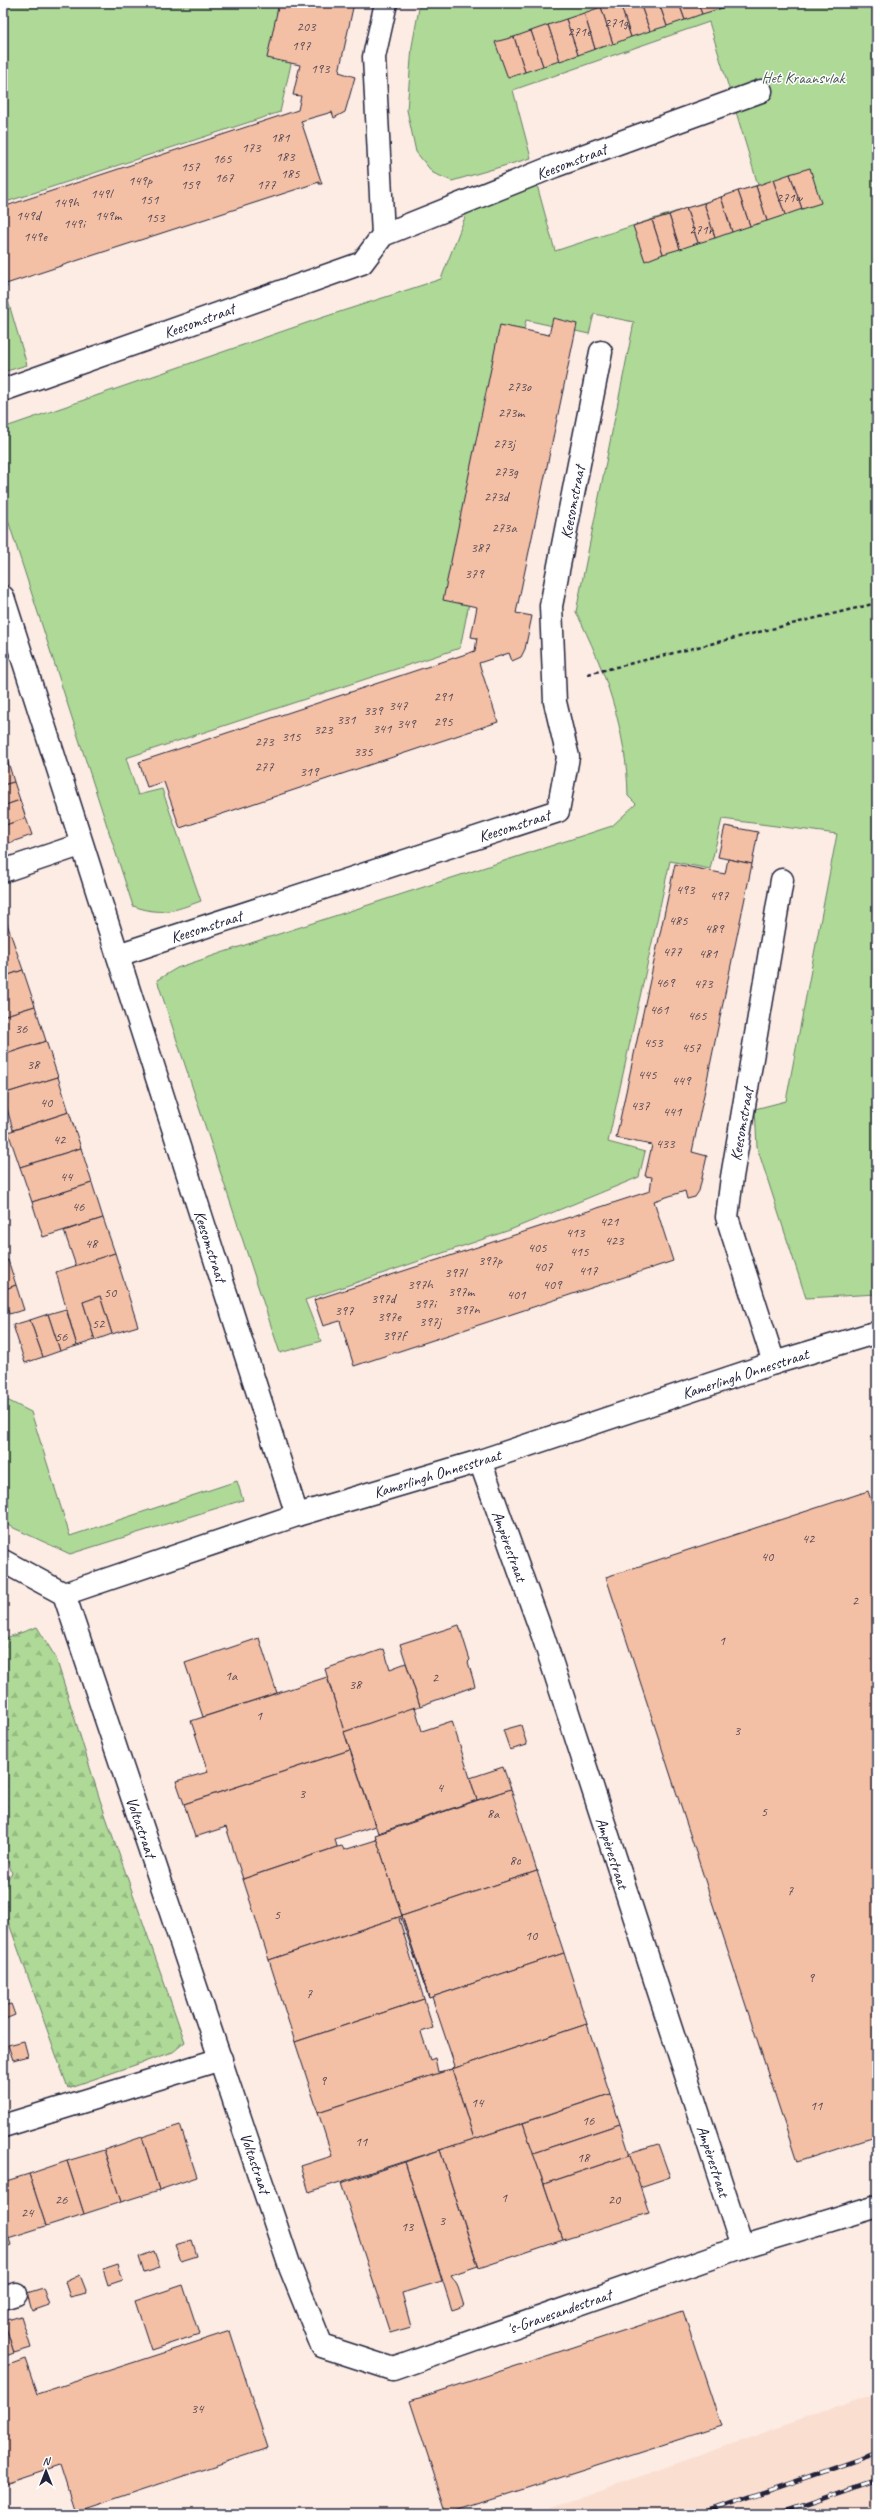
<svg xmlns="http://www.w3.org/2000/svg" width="880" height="2517" viewBox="0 0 880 2517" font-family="Caveat,sans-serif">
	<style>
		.built { fill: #fadfd1 }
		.green { fill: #aed996; stroke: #687e68 }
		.forest { fill: url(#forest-firs); stroke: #687e68 }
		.building { fill: #f4c0a5; stroke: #22223b }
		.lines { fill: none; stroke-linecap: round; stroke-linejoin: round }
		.minor-casing { stroke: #22223b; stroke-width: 25 }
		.path { stroke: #22223b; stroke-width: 2.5; stroke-dasharray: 4 3; stroke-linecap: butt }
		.minor { stroke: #fff; stroke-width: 22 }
		.rail-casing { stroke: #22223b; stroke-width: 4.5 }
		.rail { stroke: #fff; stroke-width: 3; stroke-dasharray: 9; stroke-linecap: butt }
		.labels { text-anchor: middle; stroke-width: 3; stroke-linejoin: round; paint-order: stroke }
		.number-label { font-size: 14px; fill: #564a56 }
		.park-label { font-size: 16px; fill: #4c5956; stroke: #fff }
		.street-label { font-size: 16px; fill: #22223b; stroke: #fff }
	</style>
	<defs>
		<pattern id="forest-firs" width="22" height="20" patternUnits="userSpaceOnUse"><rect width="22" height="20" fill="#aed996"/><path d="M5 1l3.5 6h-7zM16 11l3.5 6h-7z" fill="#95ba82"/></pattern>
	</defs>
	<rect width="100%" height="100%" fill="#fcece4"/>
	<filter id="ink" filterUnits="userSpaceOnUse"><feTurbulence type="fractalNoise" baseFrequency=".025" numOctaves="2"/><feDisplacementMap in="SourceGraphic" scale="8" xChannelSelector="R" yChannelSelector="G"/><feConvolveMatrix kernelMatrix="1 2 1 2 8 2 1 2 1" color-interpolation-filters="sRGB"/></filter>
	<g filter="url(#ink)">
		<polygon class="built" points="877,2393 877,2514 532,2514"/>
		<g class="green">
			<polygon points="3,3 305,3 280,112 3,203"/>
			<path d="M420,3H877V1294L806,1298L757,1147L755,1109L786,1101L837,834L722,819L710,869L670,861L608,1142L645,1152L639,1177L510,1230L305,1300L321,1341L280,1353L157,980L177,968L248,944L612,826L636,804L628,796C627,731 605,669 576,612L634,322L594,314L589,334L526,320L460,648L126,758L138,795L162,789L201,901C173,911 162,916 133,906L3,505V428L321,318L441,279L467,212L537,185L555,251L758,185L709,22L513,90L531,158L452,181L433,173L416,152L407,110L412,46Z"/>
			<polygon points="3,284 27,365 3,372"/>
			<polygon points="3,1398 31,1412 70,1536 237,1481 243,1500 70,1554 3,1523"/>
		</g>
		<polygon class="forest" points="37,1627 56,1658 100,1800 185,2042 173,2052 68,2088 3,1907 3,1884 12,1873 3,1847 3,1639"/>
		<g class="building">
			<polygon points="279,3 354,3 339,72 355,77 345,112 334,118 332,112 301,121 322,184 319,184 319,182 85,258 6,284 7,287 3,289 3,207 298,110 301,96 293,95 300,65 267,58"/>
			<polygon points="615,3 620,3 631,37 613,44 601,7"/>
			<polygon points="620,3 640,3 650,31 631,37"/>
			<polygon points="640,3 659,3 667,26 650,31"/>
			<polygon points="659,3 679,3 685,20 667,26"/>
			<polygon points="679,3 698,3 702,14 685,20"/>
			<polygon points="698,3 717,3 719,9 702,14"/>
			<polygon points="717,3 737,3 719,9"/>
			<polygon points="601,7 613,44 595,49 584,13"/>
			<polygon points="584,13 595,49 578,55 566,19"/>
			<polygon points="566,19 578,55 560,61 548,25"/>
			<polygon points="548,25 560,61 543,66 531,31"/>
			<polygon points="531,31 543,66 525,72 514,37"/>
			<polygon points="514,37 525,72 508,78 495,42"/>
			<polygon points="810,168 821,203 802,209 790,174"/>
			<polygon points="790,174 802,209 785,215 773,180"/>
			<polygon points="773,180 785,215 767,221 756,186"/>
			<polygon points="756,186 767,221 750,226 738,191"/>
			<polygon points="738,191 750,226 732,232 721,197"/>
			<polygon points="721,197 732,232 715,238 704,203"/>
			<polygon points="704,203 715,238 698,243 686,208"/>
			<polygon points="686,208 698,243 680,249 669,215"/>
			<polygon points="669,215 680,249 663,254 652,220"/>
			<polygon points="652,220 663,254 645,261 633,226"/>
			<polygon points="553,318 577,324 516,613 532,616 525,649 521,657 512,661 509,653 479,663 498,722 180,828 164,782 147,787 139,762 475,651 477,638 471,637 477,607 443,600 500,325 549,335"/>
			<polygon points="3,748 9,765 3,767"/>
			<polygon points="9,765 14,782 3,785 3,767"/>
			<polygon points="14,782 20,800 3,806 3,785"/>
			<polygon points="20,800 26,818 3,826 3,806"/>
			<polygon points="26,818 32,835 3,845 3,826"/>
			<polygon points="725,826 758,832 752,864 718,857"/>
			<polygon points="728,859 752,864 692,1152 707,1156 699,1191 695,1197 687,1199 685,1191 654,1201 673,1261 354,1366 340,1321 323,1326 314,1300 650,1191 652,1177 645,1176 652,1145 616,1138 675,864 725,874"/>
			<polygon points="3,912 23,970 3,977"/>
			<polygon points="23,970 35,1006 3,1016 3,977"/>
			<polygon points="35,1006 46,1041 3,1055 3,1016"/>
			<polygon points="46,1041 58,1077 3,1094 3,1055"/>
			<polygon points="58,1077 69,1112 13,1130 3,1094"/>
			<polygon points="69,1112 81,1148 20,1167 8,1132"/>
			<polygon points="81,1148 92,1183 32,1202 20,1167"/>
			<polygon points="92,1183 103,1218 43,1237 32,1202"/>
			<polygon points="103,1218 115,1253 76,1266 64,1231"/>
			<polygon points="115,1253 138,1326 112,1334 100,1296 87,1301 83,1302 95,1340 77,1346 56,1272"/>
			<polygon points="8,1260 16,1285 3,1290 3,1262"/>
			<polygon points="16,1285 24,1310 9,1314 3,1290"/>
			<polygon points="100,1296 112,1334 95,1340 83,1302"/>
			<polygon points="66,1309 77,1346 60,1351 48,1314"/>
			<polygon points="48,1314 60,1351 43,1357 30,1320"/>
			<polygon points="30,1320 43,1357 25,1363 13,1325"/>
			<polygon points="868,1491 877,1518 877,2136 797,2162 606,1577"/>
			<polygon points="459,1625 470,1660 468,1662 475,1686 420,1706 400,1644"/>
			<polygon points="259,1638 277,1693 203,1717 185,1663"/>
			<polygon points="384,1649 390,1669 406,1663 420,1706 344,1732 325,1669"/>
			<polygon points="327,1677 350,1750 184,1804 176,1781 208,1772 191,1721"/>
			<polygon points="415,1707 422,1731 452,1721 477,1800 378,1833 344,1732"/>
			<polygon points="521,1725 527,1745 510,1750 503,1730"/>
			<polygon points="350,1750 375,1826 335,1839 337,1847 243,1879 226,1827 195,1837 184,1804"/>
			<polygon points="503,1767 511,1789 477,1800 470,1778"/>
			<polygon points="511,1789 537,1871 402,1916 375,1835"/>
			<polygon points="375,1835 402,1916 269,1960 243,1879 337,1847 342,1846 344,1850 376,1840"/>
			<polygon points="537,1871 564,1953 429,1998 402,1916"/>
			<polygon points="402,1916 429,1998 401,1918 399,1919 424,1999 295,2042 269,1960"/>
			<polygon points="564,1953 587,2024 452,2069 455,2066 432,1997"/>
			<polygon points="424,1999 433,2028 421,2032 430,2060 435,2058 438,2072 452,2069 318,2112 295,2042"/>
			<polygon points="11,2004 15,2015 3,2020 3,2006"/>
			<polygon points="587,2024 610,2094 474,2139 452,2069"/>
			<polygon points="24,2041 28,2056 13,2060 8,2045"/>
			<polygon points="452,2069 474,2139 309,2192 301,2166 332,2156 318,2112"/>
			<polygon points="610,2094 620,2124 533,2153 523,2123"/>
			<polygon points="523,2123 563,2240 479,2268 440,2150"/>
			<polygon points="620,2124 630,2155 544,2184 533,2153"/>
			<polygon points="180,2125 197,2177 159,2190 142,2137"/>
			<polygon points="142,2137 159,2190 121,2202 104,2150"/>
			<polygon points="658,2144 670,2177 640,2187 629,2153"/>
			<polygon points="104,2150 121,2202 84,2214 67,2161"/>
			<polygon points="440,2150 478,2266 451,2275 457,2284 464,2306 452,2310 405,2162"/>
			<polygon points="630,2155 649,2213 563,2240 544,2184"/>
			<polygon points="67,2161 84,2214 46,2226 29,2174"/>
			<polygon points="405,2162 442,2281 402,2293 411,2327 390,2333 341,2183"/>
			<polygon points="29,2174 46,2226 8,2238 3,2220 3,2182"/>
			<polygon points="6,2229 11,2245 3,2248 3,2230"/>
			<polygon points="192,2240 197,2256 181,2261 175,2245"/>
			<polygon points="154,2251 160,2268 144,2273 139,2257"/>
			<polygon points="118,2264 123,2280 108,2285 103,2269"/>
			<polygon points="80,2275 87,2293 70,2297 65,2282"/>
			<polygon points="183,2285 199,2334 151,2350 135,2301"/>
			<polygon points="43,2288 49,2305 32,2311 27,2293"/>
			<polygon points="683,2311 721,2426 447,2514 410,2401"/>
			<polygon points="21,2316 31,2348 14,2353 4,2321"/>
			<polygon points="4,2321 14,2353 3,2357 3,2322"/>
			<polygon points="230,2331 268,2448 75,2512 60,2465 3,2484 3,2367 25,2359 37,2394"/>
		</g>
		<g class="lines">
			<defs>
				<g id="minor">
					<polyline points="383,235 374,57 386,3"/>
					<polyline points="3,390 362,263 383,235 555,166 761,91"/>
					<path d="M3,597C101,904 199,1209 297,1515"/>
					<polyline points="3,871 80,845"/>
					<polyline points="118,955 558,811 568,757 555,702 551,606 601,352"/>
					<polyline points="774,1363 727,1217 732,1177 782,880"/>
					<polyline points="480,1461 543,1636 742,2247"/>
					<polyline points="3,1561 64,1594 297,1515 480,1461 774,1363 871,1334 877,1336"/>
					<polyline points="64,1594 290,2267 322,2346 393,2369 742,2247 877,2206"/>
					<polyline points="3,2126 221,2059"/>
					<polyline points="3,2298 16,2294"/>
				</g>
			</defs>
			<use href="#minor" class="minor-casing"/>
			<polyline class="path" points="588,674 877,603"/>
			<use href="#minor" class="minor"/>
			<defs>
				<g id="rail">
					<polyline points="700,2514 877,2453"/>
					<polyline points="777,2514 877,2480"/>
				</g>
			</defs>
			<use href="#rail" class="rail-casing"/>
			<use href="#rail" class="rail"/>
		</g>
	</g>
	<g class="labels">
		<g class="number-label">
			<text x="616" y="27">271g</text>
			<text x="306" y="31">203</text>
			<text x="579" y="36">271e</text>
			<text x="301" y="50">197</text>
			<text x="320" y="73">193</text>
			<text x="280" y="142">181</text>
			<text x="251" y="152">173</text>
			<text x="285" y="161">183</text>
			<text x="222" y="163">165</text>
			<text x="190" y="171">157</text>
			<text x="290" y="178">185</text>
			<text x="224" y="182">167</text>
			<text x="140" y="185">149p</text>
			<text x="190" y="189">159</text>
			<text x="266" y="189">177</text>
			<text x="101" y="198">149l</text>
			<text x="789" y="202">271w</text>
			<text x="149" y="204">151</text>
			<text x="66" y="207">149h</text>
			<text x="28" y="220">149d</text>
			<text x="108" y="220">149m</text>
			<text x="155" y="222">153</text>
			<text x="74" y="228">149i</text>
			<text x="701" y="234">271r</text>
			<text x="35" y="241">149e</text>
			<text x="519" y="391">273o</text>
			<text x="511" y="417">273m</text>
			<text x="504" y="448">273j</text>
			<text x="506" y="476">273g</text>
			<text x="496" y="501">273d</text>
			<text x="504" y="532">273a</text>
			<text x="480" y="552">387</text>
			<text x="474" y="578">379</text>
			<text x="443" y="701">291</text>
			<text x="398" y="710">347</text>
			<text x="373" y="715">339</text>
			<text x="346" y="724">331</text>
			<text x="443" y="726">295</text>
			<text x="406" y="728">349</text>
			<text x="382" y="733">341</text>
			<text x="323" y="734">323</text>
			<text x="291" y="741">315</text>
			<text x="264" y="746">273</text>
			<text x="363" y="756">335</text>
			<text x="264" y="771">277</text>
			<text x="309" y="776">319</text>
			<text x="685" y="894">493</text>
			<text x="719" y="900">497</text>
			<text x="678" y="925">485</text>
			<text x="714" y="933">489</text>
			<text x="672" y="956">477</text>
			<text x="708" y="958">481</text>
			<text x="665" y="987">469</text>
			<text x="703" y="988">473</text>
			<text x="659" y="1014">461</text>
			<text x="697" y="1020">465</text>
			<text x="21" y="1033">36</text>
			<text x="653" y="1047">453</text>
			<text x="691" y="1052">457</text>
			<text x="33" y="1069">38</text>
			<text x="647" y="1079">445</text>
			<text x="681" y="1085">449</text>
			<text x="46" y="1107">40</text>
			<text x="640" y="1110">437</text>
			<text x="672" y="1116">441</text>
			<text x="59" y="1144">42</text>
			<text x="665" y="1148">433</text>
			<text x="66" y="1181">44</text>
			<text x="78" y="1211">46</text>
			<text x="609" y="1226">421</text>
			<text x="575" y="1237">413</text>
			<text x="614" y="1245">423</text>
			<text x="91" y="1248">48</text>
			<text x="537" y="1252">405</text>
			<text x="579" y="1256">415</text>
			<text x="490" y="1265">397p</text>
			<text x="543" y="1271">407</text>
			<text x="588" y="1275">417</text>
			<text x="455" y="1277">397l</text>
			<text x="420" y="1289">397h</text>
			<text x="552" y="1289">409</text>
			<text x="461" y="1296">397m</text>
			<text x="110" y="1297">50</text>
			<text x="516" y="1299">401</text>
			<text x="383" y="1303">397d</text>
			<text x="425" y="1308">397i</text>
			<text x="467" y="1314">397n</text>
			<text x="344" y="1315">397</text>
			<text x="389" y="1321">397e</text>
			<text x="430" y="1326">397j</text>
			<text x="98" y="1328">52</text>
			<text x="394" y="1340">397f</text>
			<text x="61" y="1341">56</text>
			<text x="808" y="1543">42</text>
			<text x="767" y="1561">40</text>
			<text x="855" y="1605">2</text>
			<text x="722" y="1645">1</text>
			<text x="231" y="1680">1a</text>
			<text x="435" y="1682">2</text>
			<text x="355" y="1689">38</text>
			<text x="259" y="1720">1</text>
			<text x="737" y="1735">3</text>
			<text x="440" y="1792">4</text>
			<text x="302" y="1798">3</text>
			<text x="764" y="1816">5</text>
			<text x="493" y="1818">8a</text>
			<text x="515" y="1865">8c</text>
			<text x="790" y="1895">7</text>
			<text x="277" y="1919">5</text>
			<text x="531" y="1940">10</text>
			<text x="811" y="1982">9</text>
			<text x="309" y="1998">7</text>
			<text x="323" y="2085">9</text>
			<text x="477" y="2107">14</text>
			<text x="816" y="2110">11</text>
			<text x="588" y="2125">16</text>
			<text x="361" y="2146">11</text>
			<text x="583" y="2162">18</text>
			<text x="504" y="2202">1</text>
			<text x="61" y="2204">26</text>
			<text x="614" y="2204">20</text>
			<text x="27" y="2217">24</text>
			<text x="442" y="2225">3</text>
			<text x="407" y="2231">13</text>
			<text x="197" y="2413">34</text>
		</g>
		<g class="park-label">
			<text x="803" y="83">Het Kraansvlak</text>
		</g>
		<g class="street-label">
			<text transform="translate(571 161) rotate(-21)" y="6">Keesomstraat</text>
			<text transform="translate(199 320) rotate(-20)" y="6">Keesomstraat</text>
			<text transform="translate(572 502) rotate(-79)" y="6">Keesomstraat</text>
			<text transform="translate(514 825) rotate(-18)" y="6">Keesomstraat</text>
			<text transform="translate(206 926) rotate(-18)" y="6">Keesomstraat</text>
			<text transform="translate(741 1124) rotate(-80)" y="6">Keesomstraat</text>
			<text transform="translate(211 1246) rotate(72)" y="6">Keesomstraat</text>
			<text transform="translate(745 1373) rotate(-18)" y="6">Kamerlingh Onnesstraat</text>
			<text transform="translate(437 1473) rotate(-17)" y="6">Kamerlingh Onnesstraat</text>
			<text transform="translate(510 1546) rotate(70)" y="6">Ampèrestraat</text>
			<text transform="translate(142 1827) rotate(71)" y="6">Voltastraat</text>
			<text transform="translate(613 1853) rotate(72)" y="6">Ampèrestraat</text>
			<text transform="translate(714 2161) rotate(72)" y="6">Ampèrestraat</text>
			<text transform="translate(256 2163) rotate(71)" y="6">Voltastraat</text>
			<text transform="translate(559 2311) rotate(-19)" y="6">'s-Gravesandestraat</text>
		</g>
	</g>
	<rect width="880" height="2517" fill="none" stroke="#fff" stroke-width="16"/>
	<rect x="8" y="8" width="864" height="2501" fill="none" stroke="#22223b" stroke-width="1.5" filter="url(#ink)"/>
	<g transform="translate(46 2471)" stroke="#ffffff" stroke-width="3" paint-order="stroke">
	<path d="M0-3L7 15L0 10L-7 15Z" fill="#22223b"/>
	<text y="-6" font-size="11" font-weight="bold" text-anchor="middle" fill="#22223b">N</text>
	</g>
</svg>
